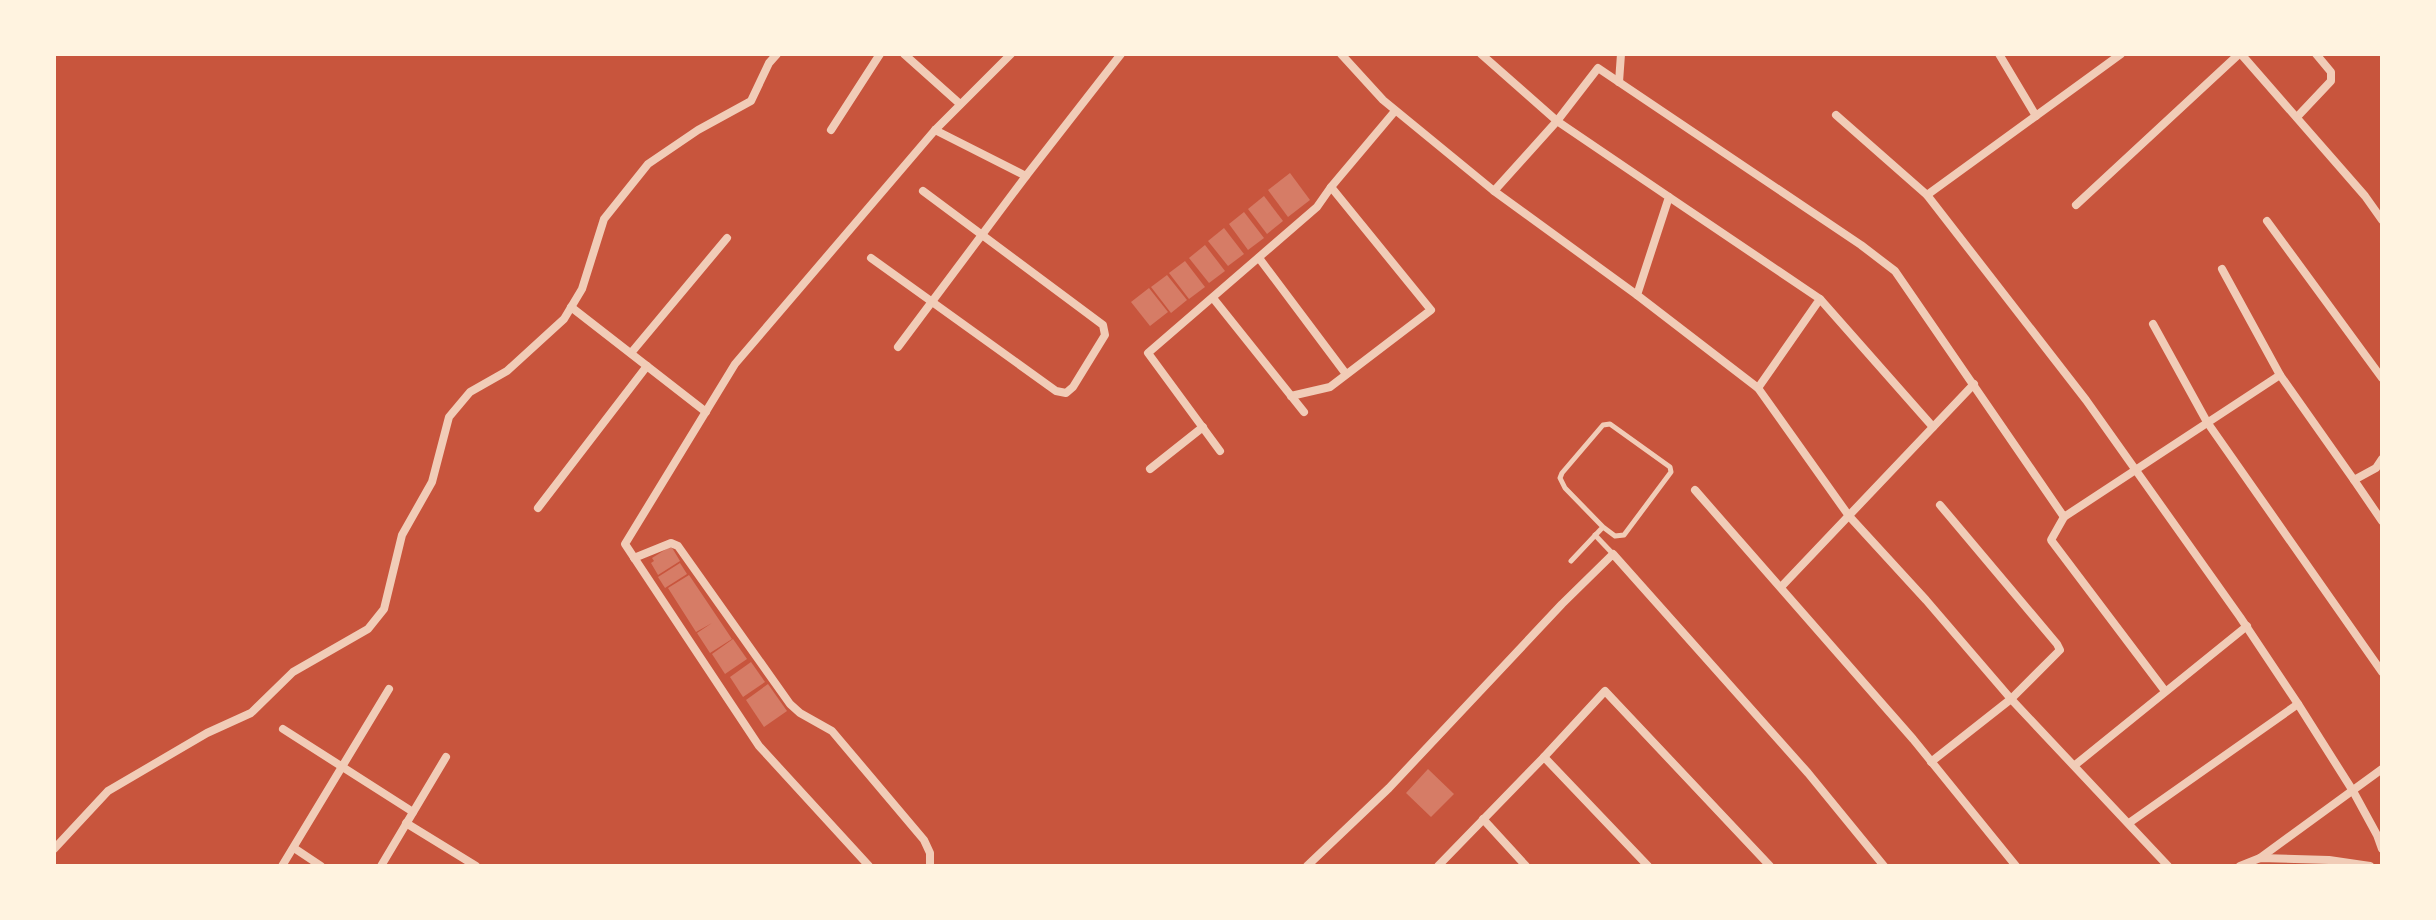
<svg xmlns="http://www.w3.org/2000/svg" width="2436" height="920" viewBox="0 0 2436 920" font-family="'Space Grotesk',sans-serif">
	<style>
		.building { fill: #d67c66 }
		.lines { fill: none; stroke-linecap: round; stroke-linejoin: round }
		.service { stroke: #f1ccb7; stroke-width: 5 }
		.minor { stroke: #f1ccb7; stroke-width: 8 }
	</style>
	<rect width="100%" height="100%" fill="#c8553d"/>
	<g class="building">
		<polygon points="1290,173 1310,200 1288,217 1268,190"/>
		<polygon points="1264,196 1283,221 1267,234 1248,209"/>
		<polygon points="1244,212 1264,238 1248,250 1229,224"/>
		<polygon points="1224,228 1244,254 1228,266 1208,241"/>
		<polygon points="1205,245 1225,271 1209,283 1189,258"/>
		<polygon points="1185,261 1205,287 1189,299 1169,273"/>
		<polygon points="1167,275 1187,300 1171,313 1151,287"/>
		<polygon points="1149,288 1168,312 1150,326 1131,302"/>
		<polygon points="671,546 680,561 658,575 651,563 654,561 652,558"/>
		<polygon points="680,563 687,574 665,588 658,577"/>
		<polygon points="689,575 732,639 710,653 697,633 712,623 696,632 668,588"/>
		<polygon points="733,639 747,659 725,674 712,654"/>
		<polygon points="751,662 765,682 743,697 730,677"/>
		<polygon points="768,684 787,711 764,727 746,700"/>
		<polygon points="1428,769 1454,794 1431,817 1406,793"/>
	</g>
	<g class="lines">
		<g class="service">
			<polyline points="1595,535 1613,554"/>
			<polyline points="1571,561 1603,527 1615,536 1624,535 1671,472 1670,467 1610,424 1603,425 1562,473 1560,478 1565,488 1603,527"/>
		</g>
		<g class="minor">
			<polyline points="904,54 960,104"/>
			<polyline points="1341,54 1383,100 1494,191 1557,121 1598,68 1861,245 1895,271 2064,517 2280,375 2354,480 2376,468 2382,459"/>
			<polyline points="1481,54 1557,121 1669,197 1637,295 1758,388 1849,516 1926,600 2011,699 2168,866"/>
			<polyline points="1999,54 2036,116"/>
			<polyline points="2241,54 2365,196 2382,220"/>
			<polyline points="1619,82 1621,54"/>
			<polyline points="1836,115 1927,195 2086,400 2240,617 2298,704 2353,791 2377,835 2382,849"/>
			<polyline points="2297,117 2331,81 2331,72 2316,54"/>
			<polyline points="831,130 880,54"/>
			<polyline points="935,130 1026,176 1121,54"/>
			<polyline points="1494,191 1637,295"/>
			<polyline points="1927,195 2121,54"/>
			<polyline points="1669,197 1820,299 1758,388"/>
			<polyline points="2076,205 2239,54"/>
			<polyline points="2267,221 2382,378"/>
			<polyline points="871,258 1056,391 1066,393 1073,387 1105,335 1103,325 923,191"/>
			<polyline points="1259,258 1346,374"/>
			<polyline points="2222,269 2280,375"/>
			<polyline points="1213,298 1304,412"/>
			<polyline points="1820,299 1933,427"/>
			<polyline points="571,307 706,412"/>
			<polyline points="2153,324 2207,422 2382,672"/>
			<polyline points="898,347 1026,176"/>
			<polyline points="631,353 727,238"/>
			<polyline points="1291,396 1330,387 1431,310 1331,187"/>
			<polyline points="1220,451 1148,353 1317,207 1331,187 1395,111"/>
			<polyline points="1150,469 1203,427"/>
			<polyline points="2354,480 2382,521"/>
			<polyline points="1695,490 1913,739 2016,866"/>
			<polyline points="538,508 647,366"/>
			<polyline points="2064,517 2051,540 2165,691"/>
			<polyline points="634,558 671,543 678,546 790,704 800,713 832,731 924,840 930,853 930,866"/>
			<polyline points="1781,587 1974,384"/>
			<polyline points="283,729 413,812"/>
			<polyline points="1544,757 1605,691 1770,866"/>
			<polyline points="1931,762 2011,699 2060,650 2057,644 1940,505"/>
			<polyline points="2075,765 2247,626"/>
			<polyline points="1483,819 1526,866"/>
			<polyline points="406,823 476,866"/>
			<polyline points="2129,823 2298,704"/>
			<polyline points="294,848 321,866"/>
			<polyline points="54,849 108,791 207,733 251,713 293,672 368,629 384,609 402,535 432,482 449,417 470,392 507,371 564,319 582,289 604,219 648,164 698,130 751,101 769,63 777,54"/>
			<polyline points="2260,858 2382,769"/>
			<polyline points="282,866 389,689"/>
			<polyline points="381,866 446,757"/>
			<polyline points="869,866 759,746 625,544 735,364 935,130 1011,54"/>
			<polyline points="1307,866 1389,788 1562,604 1613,554 1808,773 1884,866"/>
			<polyline points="1438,866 1544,757 1648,866"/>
			<polyline points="2240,866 2260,858 2329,860 2370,866"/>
		</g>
	</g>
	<rect width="2436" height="920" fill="none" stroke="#fff3e0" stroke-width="112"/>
</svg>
